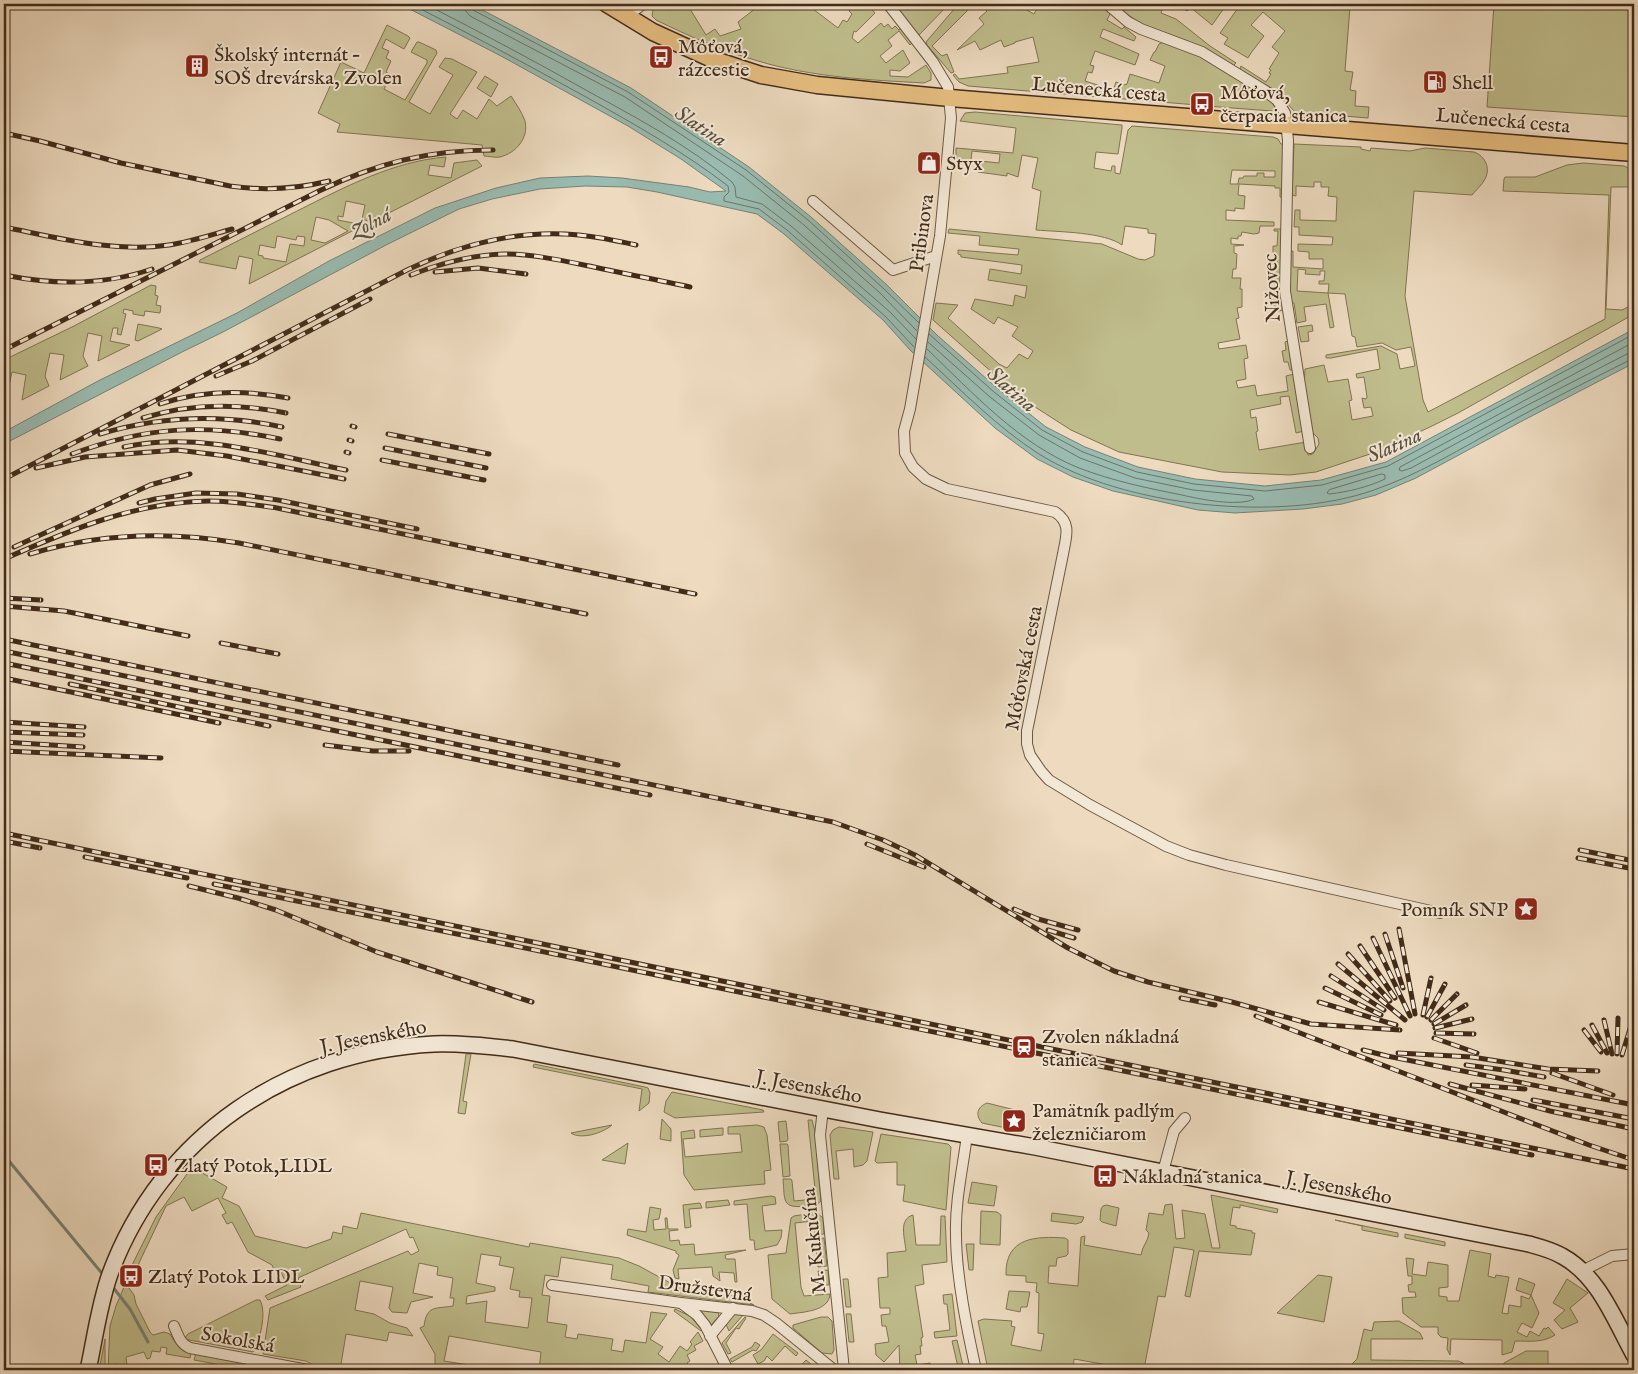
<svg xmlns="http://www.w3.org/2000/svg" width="1638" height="1374" viewBox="0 0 1638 1374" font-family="'IM FELL English',serif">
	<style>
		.green { fill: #c0bd8c; stroke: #817452; fill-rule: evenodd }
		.water { fill: #99bbb1; stroke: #768274 }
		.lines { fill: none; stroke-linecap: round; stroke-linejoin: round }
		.shore { stroke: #6e7465; stroke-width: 1 }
		.stream { stroke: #768274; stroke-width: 3 }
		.street-casing { stroke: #6d5842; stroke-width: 12 }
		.secondary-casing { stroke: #422c19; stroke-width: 18 }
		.primary-casing { stroke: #422c19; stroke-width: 19 }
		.street { stroke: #f3e7d5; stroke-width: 10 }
		.secondary { stroke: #f3e7d5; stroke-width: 15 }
		.primary { stroke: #e6bd80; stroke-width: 16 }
		.rail-casing { stroke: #422c19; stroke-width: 5 }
		.rail { stroke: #f3e7d5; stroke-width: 3; stroke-dasharray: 9; stroke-linecap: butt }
		.labels { text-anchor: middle; stroke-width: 4; stroke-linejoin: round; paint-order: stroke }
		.poi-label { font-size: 20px; fill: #422c19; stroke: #f3e7d5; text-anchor: start }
		.street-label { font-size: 20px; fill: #422c19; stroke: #f3e7d5 }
		.water-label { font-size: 21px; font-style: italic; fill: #58503f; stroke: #f3e7d5 }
	</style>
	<rect width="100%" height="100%" fill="#eddabf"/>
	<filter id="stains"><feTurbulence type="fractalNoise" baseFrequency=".004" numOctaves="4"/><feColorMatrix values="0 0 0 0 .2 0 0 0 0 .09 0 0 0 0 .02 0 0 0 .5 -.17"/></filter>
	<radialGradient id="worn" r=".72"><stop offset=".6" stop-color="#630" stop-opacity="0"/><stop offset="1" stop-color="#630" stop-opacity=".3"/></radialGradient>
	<g class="green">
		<path d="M654,4H676L679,7L687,4L706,35L715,29L720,36L741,29L738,22L756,8L757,4H773L777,6L779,4H816L813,9L838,28L843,20L847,22L852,14L849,11L854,4H872L869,6L875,13L856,32L854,31L852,38L858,43L881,23L884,27L888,24L892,29L895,26L899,30L901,29L912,43L910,45L899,31L888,40L892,46L880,56L886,63L903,50L910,63L900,71L890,70V76L908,77L926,65L931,73V80L924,83C869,80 811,77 758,61C722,51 689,36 656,20L652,16Z"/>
		<polygon points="898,4 949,4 919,35 895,7"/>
		<polygon points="970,4 974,4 932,46 942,56 947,54 954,72 951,73 927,45 926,42 955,8 959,7 965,9"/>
		<polygon points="980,4 1016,4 1034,14 1039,4 1100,4 1110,14 1107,20 1122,29 1124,27 1136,37 1134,41 1103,29 1100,37 1139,54 1135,65 1095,51 1090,65 1094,66 1092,73 1088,72 1085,81 1110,89 1114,88 1116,82 1124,85 1127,84 1130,74 1159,83 1165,66 1150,60 1154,52 1155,52 1159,44 1163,42 1200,56 1266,97 1272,102 1276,109 1272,111 1206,106 1206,102 1198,102 1197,105 968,86 959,82 953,75 955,74 959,79 1008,73 1007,67 1039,62 1033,37 1015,42 1015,43 1004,47 1001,40 980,50 975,41 957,50 984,24 979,18 987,11"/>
		<polygon points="1120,4 1164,4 1161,13 1176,19 1210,46 1236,63 1233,66 1188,41 1144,26 1120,9"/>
		<polygon points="1181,4 1227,4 1212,25 1190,7 1187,11 1180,6"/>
		<polygon points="1232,4 1351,4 1349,6 1350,7 1345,71 1353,72 1350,90 1356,91 1355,106 1369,107 1368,118 1295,112 1275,90 1240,70 1241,66 1266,82 1271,74 1269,73 1271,70 1269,69 1279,53 1272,47 1285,31 1263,12 1251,25 1264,36 1251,53 1248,58 1224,44 1228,38 1220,33 1238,8"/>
		<polygon points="1494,4 1586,4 1634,7 1634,117 1487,107"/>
		<path d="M387,25L408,36L410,38L404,49L386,39L382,48L389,51L386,58L391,61L386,72L391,75L384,89L405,100L427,63V60L411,52L417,42H419L436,50L437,53L409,102L430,114L453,75L439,67L445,58L452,59L477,72L450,114L457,119L463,110L477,119L489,99L497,106L511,96C516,104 522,112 525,121C529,138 516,153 500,157C495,158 488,156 484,156L482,145L337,132L340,124L318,113L341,62L364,73Z"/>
		<polygon points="485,76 498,84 491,97 477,88"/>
		<path d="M975,112L1122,125V128L1118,154L1096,152L1094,168L1111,171L1112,166H1115V173L1120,174L1128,130L1132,126L1273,137L1278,139L1281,144H1285L1283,198L1280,197V188H1275V186L1239,184L1238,195L1245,196L1244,209L1235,208V211L1226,210V220L1274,222V226H1260L1259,233L1254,234L1242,232L1241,236H1238V239L1231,238V244L1244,245L1234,246V253L1237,254L1236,269H1233L1232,278H1241L1240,289H1242V307L1237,308L1239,318L1236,319L1240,339L1218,343L1219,349L1246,345L1248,358L1244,359L1246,379L1236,381L1238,388L1255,385L1257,396L1288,391L1286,376L1294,374L1304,431L1296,433L1289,396L1280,397L1281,404L1250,410L1251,418L1256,417L1258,431L1256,432L1259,450L1306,442L1308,455L1313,454L1319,444L1318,438L1312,432L1304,386L1305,369L1324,365L1328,382L1348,379L1352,400L1349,401L1352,420L1373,416L1371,407L1364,408L1362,398L1366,399L1367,397L1364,377L1357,378L1356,374L1380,369L1377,349L1331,358H1326V355L1381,346L1397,354L1400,369L1415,366L1411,347L1396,350L1382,343L1357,347L1355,337L1352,336L1345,294L1328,293L1334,327L1330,328L1326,304L1304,307L1306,321L1297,323L1294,303L1290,302V251H1293V267L1323,269V259H1309V252L1298,251V244L1332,245L1333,237L1299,235V227H1294L1295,210H1300V220L1336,221L1337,197L1328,196L1329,187H1321V182H1314V187L1296,186V196L1292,195L1294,144L1361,147V149L1370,151L1371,148L1410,151L1425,148L1474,152C1485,156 1491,168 1485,179C1482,185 1476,190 1472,195L1414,191L1405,296L1423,400L1428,412L1605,319L1609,195L1503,191L1504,179L1505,177H1535L1567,165L1583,163L1624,166L1634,171V187H1611L1606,309L1622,310L1634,304V314L1458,413L1432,426L1379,451L1316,472L1290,475L1222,472L1119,452L1071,430L1021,398L933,320L936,303L958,305L948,318L999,364L1007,368L1019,354L1028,359L1033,351L1012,336L1018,327L998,317L994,324L971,309L975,299L1013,306L1015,295L1025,298L1027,286L988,280L990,269L1021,274L1022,265L961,257V255L958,254V250L1018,255L1019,249L979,245L980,236L948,233L949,229L1102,244L1138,259L1145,260L1154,256L1156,234L1148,233V229L1125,226L1122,245C1104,232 1060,232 1036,230L1041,191L1032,188L1038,158L1022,155L1018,177L1007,173V176L978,172L980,161L999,163L1000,154L972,151L971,160L956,159V148L1013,153L1016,128L960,121L965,113ZM1232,170L1275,171V177H1264V173H1257V176H1244L1243,178H1239L1238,184H1230ZM1298,269L1306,270L1305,274L1320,275V271H1325L1324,281H1319V284H1329L1328,293L1297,291Z"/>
		<path d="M446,157L444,167L430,165L428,175L451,178L454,163L477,160L482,166L371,222L362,219L365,205L346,201L343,217L338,216V220L353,223L354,230L249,284L253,259L239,256L236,269L199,262L200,260C233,243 266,227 299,210C345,187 394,161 446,157ZM316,217L329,220L348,231L325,243L311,240ZM277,236L296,240L297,236L305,237L304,246L290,244L286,262L263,258V256L258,255L260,245L275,248Z"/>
		<polygon points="1274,229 1282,229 1281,290 1276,290 1276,282 1271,281 1272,269 1277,269 1277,254 1273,253 1273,246 1277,246 1278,231 1274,231"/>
		<polygon points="151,285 156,286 155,295 158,296 156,305 161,306 160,313 145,311 144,316 133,314 133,311 124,309 123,313 126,314 121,335 117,334 118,328 113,328 110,341 130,345 98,361 102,336 88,333 83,356 88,366 60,380 64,355 50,353 45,376 49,386 22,400 26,375 12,372 6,399 4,398 4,360 74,326"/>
		<polygon points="1281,296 1283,310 1275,312 1273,297"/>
		<polygon points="138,324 159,328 162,329 138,341 135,340"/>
		<polygon points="1312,325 1313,331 1308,332 1309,341 1301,342 1298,327"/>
		<polygon points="1288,341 1293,370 1290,370 1288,362 1284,362 1282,351 1286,350 1285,342"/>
		<polygon points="466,1054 471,1054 463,1101 467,1102 465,1114 458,1113"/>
		<polygon points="534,1064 645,1087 648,1088 650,1093 649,1103 639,1111 642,1089 533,1067"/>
		<polygon points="672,1092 763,1110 764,1112 675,1118 664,1112 666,1101"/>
		<path d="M987,1103L1015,1110L1020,1117L1019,1125L1011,1129L982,1123C975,1115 977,1107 987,1103Z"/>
		<polygon points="662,1119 671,1129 671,1141 660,1139"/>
		<path d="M808,1120H812L815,1132L821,1201C816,1206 812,1206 806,1206C781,1209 785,1200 783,1179H791L792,1181L794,1201L816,1199Z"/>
		<polygon points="786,1121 788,1139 787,1141 780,1142 778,1122"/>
		<path d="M612,1125C603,1133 581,1140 571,1133Z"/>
		<polygon points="757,1125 764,1127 767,1135 771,1170 764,1171 765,1184 694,1190 684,1175 681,1132 694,1130 695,1138 683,1139 685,1157 742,1152 740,1134 728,1134 728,1127"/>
		<polygon points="839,1127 873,1132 867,1161 863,1165 854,1167 853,1149 836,1151 839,1179 834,1179 830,1135 833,1130"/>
		<polygon points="723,1128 723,1135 700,1137 700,1130"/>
		<polygon points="881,1134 948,1144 951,1147 946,1210 903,1201 905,1185 897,1185 897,1162 877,1163 875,1161"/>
		<polygon points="628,1143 625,1164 602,1160"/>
		<polygon points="780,1144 787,1144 788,1145 790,1176 783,1177"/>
		<path d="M192,1167L227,1187L222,1198L239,1206L255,1236L306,1248L331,1239L333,1232L342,1234L343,1226L357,1229L361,1213L529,1247L530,1243L619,1258L639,1266L674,1285L712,1288L742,1299L754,1305L648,1292L649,1286L611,1279L613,1265L561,1257L558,1277L545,1275L542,1295L550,1296L547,1322L567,1325L565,1337L577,1339L578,1334L613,1339L611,1350L623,1352L625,1340L646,1343L651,1312L667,1314L650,1339L663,1347L658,1354L669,1362L680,1346L687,1351L692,1344L690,1342L698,1332L703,1341L694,1346L696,1350L687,1355L690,1361L687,1363L691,1368L688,1370H539L541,1352L449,1336L444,1361L501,1370H435V1354L420,1328L424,1326C427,1305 435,1309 453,1306L454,1298H450L453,1278L437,1275L438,1267L419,1263L413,1293L433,1297L411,1302L407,1313L392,1312L389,1308L393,1287L360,1281L355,1310L374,1314L390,1323L407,1328L413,1336L389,1332L387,1341L346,1334L340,1370H322L306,1361L263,1354L270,1308L408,1251L411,1255L419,1251L413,1237L410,1238L406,1229L298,1278L301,1287L268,1300L265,1296L287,1285L280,1270L275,1272L272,1265L248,1252L232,1222L227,1224L222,1215L226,1213L218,1198L192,1211L184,1197L166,1206L139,1263L135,1282L129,1288L134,1295L136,1304L150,1332L153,1335L164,1332L170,1334C176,1344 179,1349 191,1352L190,1358L166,1354L167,1348L161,1347L160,1352L152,1351L150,1358L147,1359L144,1352L126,1357L127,1366L116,1364L114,1370H108L110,1326L116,1306L127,1280L132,1281L135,1272L132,1269L133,1263L156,1217ZM481,1254L501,1257L499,1265L514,1268L510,1289L520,1291L519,1297L532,1298L528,1328L485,1322L487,1301L466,1304L467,1296L495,1291V1287L476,1283Z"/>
		<polygon points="972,1182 997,1186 994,1206 968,1203"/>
		<path d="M1211,1195L1278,1209L1277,1213L1240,1205V1208L1233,1207L1230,1225L1236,1226V1228L1252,1231V1233H1255L1251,1255L1199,1251L1190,1297L1185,1296L1194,1250L1174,1247L1165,1297L1158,1296L1144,1369L1136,1370L1074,1359L1073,1370H988L978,1321L984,1319L1012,1321L1011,1326L1015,1327L1011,1345L1041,1351L1044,1334L1038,1333L1039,1293L1036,1292L1037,1283L1026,1282V1276L1006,1275C1005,1237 1036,1236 1065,1238L1068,1240V1254L1066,1256L1057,1258L1056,1266H1049L1048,1283L1078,1286L1081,1237L1085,1236L1084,1245L1141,1255C1142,1246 1148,1242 1149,1233L1146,1230L1149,1213L1163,1215L1165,1205L1172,1204L1176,1239L1185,1238L1182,1210L1205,1214L1212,1248H1220Z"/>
		<polygon points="771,1196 775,1197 776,1204 762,1206 765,1231 782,1230 781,1238 777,1245 755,1250 754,1240 750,1240 747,1204 734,1205 734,1201"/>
		<polygon points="728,1200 730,1205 706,1208 706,1202"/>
		<polygon points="700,1203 702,1208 689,1209 691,1227 685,1228 683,1205"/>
		<polygon points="1106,1205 1119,1208 1116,1226 1102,1222 1100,1220 1101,1209 1103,1206"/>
		<polygon points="650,1207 661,1209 659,1219 653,1220 654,1230 666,1229 665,1218 667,1218 668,1229 678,1229 678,1230 669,1231 670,1241 679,1240 680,1245 694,1244 695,1255 746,1250 725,1255 726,1259 735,1259 737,1282 735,1282 734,1273 719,1272 720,1281 713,1276 712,1267 678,1269 679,1279 675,1278 673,1270 679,1255 676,1253 676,1251 627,1235 628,1229 646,1232"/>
		<polygon points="981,1211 997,1212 1001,1215 1000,1245 980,1244"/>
		<path d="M812,1213H817L823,1218L824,1234L815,1235L813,1221L795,1223L801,1287L804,1296L830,1294C829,1311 804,1312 790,1314L772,1299L768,1255L786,1253L791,1218L794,1216Z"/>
		<polygon points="1052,1213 1084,1217 1082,1222 1076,1224 1051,1221"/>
		<path d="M913,1215L916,1245H940L941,1216H945L947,1262L922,1265L924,1284L915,1286L923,1337L921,1338L922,1346H920L921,1354L915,1355L917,1365L930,1363L932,1370H900L899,1345L884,1362L876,1355L875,1344L889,1342L886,1326H882L881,1315L890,1314V1308H880L878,1278L888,1277L887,1253L906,1251C905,1239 898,1219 913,1215Z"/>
		<polygon points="1335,1220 1398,1233 1398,1237 1362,1230 1362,1226"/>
		<polygon points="1405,1234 1445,1242 1445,1246 1405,1238"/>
		<polygon points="824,1238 827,1266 818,1267 815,1239"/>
		<polygon points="966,1244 974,1244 973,1270 969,1270"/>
		<path d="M1470,1250L1491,1254L1488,1276L1495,1278L1496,1275L1509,1277L1502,1313L1508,1314L1509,1305L1521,1307V1296L1529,1299L1531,1295L1516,1290L1519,1278L1535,1284L1531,1295L1539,1313L1532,1328L1522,1323L1517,1332L1527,1337L1530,1331L1539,1336L1544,1328L1546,1329L1548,1327L1555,1335C1543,1343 1529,1341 1515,1341L1512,1352L1502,1355V1340L1451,1339L1450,1355L1447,1349L1448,1338L1441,1337L1438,1334V1327H1421L1403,1313L1402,1298L1416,1297L1415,1292H1409L1408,1285L1412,1284V1276H1408L1406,1258L1414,1259L1412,1274L1426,1276L1428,1262L1448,1265V1287L1439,1288V1296L1447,1297V1301H1459Z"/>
		<polygon points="828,1270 829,1285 820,1285 818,1271"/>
		<polygon points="1318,1275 1332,1277 1324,1322 1277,1313"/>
		<polygon points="843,1279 848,1279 851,1307 846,1307"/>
		<polygon points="1567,1279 1588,1293 1570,1308 1578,1322 1562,1329 1554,1320 1565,1310 1553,1303"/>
		<polygon points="1009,1291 1030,1292 1027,1307 1021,1307 1020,1312 1006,1309"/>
		<polygon points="952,1294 957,1336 935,1338 934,1332 950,1330 947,1304 944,1304 943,1295"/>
		<path d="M256,1300H260C267,1314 260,1340 253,1352L184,1339L188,1334Z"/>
		<polygon points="675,1309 690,1316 702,1330 701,1331 674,1311"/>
		<polygon points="701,1310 718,1312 719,1316 710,1326 700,1312"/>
		<polygon points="735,1314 744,1314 729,1331 725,1322"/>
		<polygon points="846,1314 851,1314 854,1342 849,1342"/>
		<polygon points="745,1317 746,1318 739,1329 736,1328 726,1343 731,1353 728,1354 722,1343"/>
		<polygon points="821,1317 828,1317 832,1321 834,1350 832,1354 822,1353 793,1328 793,1325"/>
		<polygon points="1399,1321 1420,1333 1423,1339 1371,1339 1371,1360 1458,1361 1463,1363 1469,1370 1346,1370 1357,1359 1364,1329 1372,1331 1374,1322"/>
		<polygon points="773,1334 798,1353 796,1356 785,1346 772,1361 767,1356 764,1361 758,1364 753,1355 761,1350"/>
		<polygon points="105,1339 105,1370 99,1370 105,1340"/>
		<polygon points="957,1340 963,1366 958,1367 952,1341"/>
		<polygon points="755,1342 760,1345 756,1351 753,1350 732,1362 730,1359 752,1347"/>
		<polygon points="1526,1351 1548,1351 1548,1370 1503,1370 1504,1363"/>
		<polygon points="196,1353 284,1370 248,1370 194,1360"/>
		<polygon points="806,1360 818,1370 797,1370"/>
	</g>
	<polygon class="water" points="400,4 471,4 631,88 749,167 811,217 887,285 937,335 997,388 1046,427 1085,447 1138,467 1195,479 1265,486 1321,480 1386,462 1634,329 1634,363 1524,420 1416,478 1376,495 1342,504 1303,509 1235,513 1198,510 1113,491 1073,477 1037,459 995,428 910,350 883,320 784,234 757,214 657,192 627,187 585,186 540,189 492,199 459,209 388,244 223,332 182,352 4,444 4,432 98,381 237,313 329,261 435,208 496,188 540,178 588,176 622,178 689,187 710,192 726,191 681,159 628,126 501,56"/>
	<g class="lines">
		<g class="shore">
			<path d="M411,4C470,34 528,65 586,97C634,124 684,152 728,186L729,192L724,197V201L759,209L787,230L886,317L914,347"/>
			<path d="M425,4C482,33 538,63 593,94C641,120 690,147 732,182L735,187L736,197L762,204L791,226L890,312L916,339"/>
			<polyline points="464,4 465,10 470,16 625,97 743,176 804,225 880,293 917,331"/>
			<polyline points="470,4 473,10 628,92 746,170 808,220 884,289 919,323"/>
			<polyline points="929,334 994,392 1042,430 1083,452 1137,472 1194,484 1265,491 1322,485 1388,466 1634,334"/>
			<polyline points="1634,342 1400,467 1399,470 1402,471 1411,468 1518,410 1627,354 1634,353"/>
			<path d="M927,349C973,393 1019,444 1079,468C1113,481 1147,488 1182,495C1199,499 1238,507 1254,499L1252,496L1193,490L1135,478L1080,458L1039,435L990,397L928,342"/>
			<path d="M925,357C962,391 997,427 1039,454C1123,507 1281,523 1374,490C1420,474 1462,448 1504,425C1546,402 1588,381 1630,360L1634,359"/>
			<path d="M1382,474L1385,475V479C1368,487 1348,492 1329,494L1327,493L1329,490Z"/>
		</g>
		<g class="stream">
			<polyline points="4,1155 105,1277"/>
			<polyline points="112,1286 130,1309 148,1342"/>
		</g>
		<defs>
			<g id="street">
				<path d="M888,4L933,62L948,87L951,118L940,236L910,409L904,431L905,453L913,467L926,479L947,489L1055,512C1072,523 1066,537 1063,554L1027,731V744L1030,755L1041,771L1049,780L1090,805L1166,846L1189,855L1226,865L1440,913"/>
				<polyline points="1107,4 1128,22 1141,29 1202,52 1264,90 1277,100 1285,113 1288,140 1285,291 1310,448"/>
				<polyline points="627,16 643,4"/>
				<polyline points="813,201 893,270 936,256"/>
				<polyline points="823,1109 820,1135 844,1370"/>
				<path d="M967,1135C963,1167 955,1201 956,1234C956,1276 967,1329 976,1370"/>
				<polyline points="1163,1172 1174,1131 1185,1118"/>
				<polyline points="1582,1271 1612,1256 1634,1254"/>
				<polyline points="552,1285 681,1303 752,1311 764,1315 776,1323 834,1370"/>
				<polyline points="681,1303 697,1315 705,1325 728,1370"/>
				<path d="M174,1326C178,1335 180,1344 190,1348L308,1370"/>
				<polyline points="710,1336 733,1308"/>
			</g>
			<path id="secondary" d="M88,1370C95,1338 99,1305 110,1274C161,1136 288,1051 434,1044C460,1043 487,1046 513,1049L880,1120L1035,1147L1529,1244C1540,1247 1552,1250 1562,1256C1599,1276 1615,1321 1634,1355"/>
			<polyline id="primary" points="607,4 653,32 712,59 761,75 817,85 950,98 1634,153"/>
		</defs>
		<use href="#street" class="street-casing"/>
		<use href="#secondary" class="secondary-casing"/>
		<use href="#primary" class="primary-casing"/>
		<use href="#street" class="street"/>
		<use href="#secondary" class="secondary"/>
		<use href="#primary" class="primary"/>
		<defs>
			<g id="rail">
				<path d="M4,133L40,141L121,163L230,186C264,191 296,189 329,181"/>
				<path d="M4,227C59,238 113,253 169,245C190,242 211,235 232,229"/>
				<polyline points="435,272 478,268 526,274"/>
				<path d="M4,275C54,285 103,286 152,269"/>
				<path d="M411,275C441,263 472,255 504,254C534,254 564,261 594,267C626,274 658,280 690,287"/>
				<path d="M4,350L319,191C377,163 429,150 493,150"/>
				<polyline points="216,376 252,361 370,299"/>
				<path d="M160,404C202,390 246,390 288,398"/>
				<path d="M143,418C190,403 237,403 286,413"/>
				<polyline points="352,426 355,427"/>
				<path d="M100,434C160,416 222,414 282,427"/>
				<polyline points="388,434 489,454"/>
				<polyline points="349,440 352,441"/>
				<path d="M124,447C198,431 273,455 346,470"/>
				<polyline points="385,448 486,468"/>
				<polyline points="346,452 349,453"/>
				<path d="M72,454C145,427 203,423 280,439"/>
				<polyline points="382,460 484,480"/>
				<polyline points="36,468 85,457 177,450 227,456 344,479"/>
				<path d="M4,479L407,270C461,244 520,229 579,235C599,237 618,241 636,245"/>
				<polyline points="139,503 155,499 196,493 237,494 278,500 417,529"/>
				<polyline points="14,547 150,485 190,474"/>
				<path d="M30,554C99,533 168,531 239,543L586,614"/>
				<path d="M4,559C70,530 135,502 209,501C232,501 255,505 277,508L695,594"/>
				<polyline points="4,598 41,600"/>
				<polyline points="4,606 64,611 188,636"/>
				<polyline points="4,639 618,765"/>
				<polyline points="221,643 278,654"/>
				<polyline points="4,651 833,822 883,840 915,855 1068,948 1114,971 1148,982 1232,1002 1311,1024 1400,1030"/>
				<polyline points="4,663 650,795"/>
				<polyline points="4,678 219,723"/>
				<polyline points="70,684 269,726"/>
				<polyline points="4,722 84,727"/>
				<polyline points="4,732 83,735"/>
				<polyline points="4,742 83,747"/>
				<polyline points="325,745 373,751 409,751"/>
				<polyline points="4,751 161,758"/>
				<polyline points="4,833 1634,1169"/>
				<polyline points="4,841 40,848"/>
				<polyline points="867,844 924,867"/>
				<polyline points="1580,850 1634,861"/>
				<polyline points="85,857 187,878"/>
				<polyline points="1578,858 1634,869"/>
				<polyline points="214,884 1532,1155"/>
				<polyline points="189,886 238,898 276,910 377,952 532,1002"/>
				<polyline points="1014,909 1038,919 1078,930"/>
				<polyline points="1399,929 1415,1014"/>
				<polyline points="1048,930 1074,938"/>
				<polyline points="1385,934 1403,988"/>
				<polyline points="1373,938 1410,1016"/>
				<polyline points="1360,946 1395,998"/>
				<polyline points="1348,954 1390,1001"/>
				<polyline points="1338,964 1405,1020"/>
				<polyline points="1331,976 1384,1010"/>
				<polyline points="1325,988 1381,1015"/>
				<polyline points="1181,998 1215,1005"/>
				<polyline points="1319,1002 1396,1025"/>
				<polyline points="1423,1015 1431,978"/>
				<polyline points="1256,1016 1589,1145 1634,1160"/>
				<polyline points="1427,1017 1445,984"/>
				<polyline points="1431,1020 1457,994"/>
				<polyline points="1604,1020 1612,1054"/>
				<polyline points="1434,1024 1466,1005"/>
				<polyline points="1592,1025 1607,1053"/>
				<polyline points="1435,1028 1472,1019"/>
				<polyline points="1584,1030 1601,1052"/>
				<polyline points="1436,1033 1474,1034"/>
				<polyline points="1434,1038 1477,1053"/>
				<polyline points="1363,1050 1387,1056 1634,1105"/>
				<polyline points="1398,1053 1472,1057 1548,1069 1598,1071"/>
				<polyline points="1617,1054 1618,1018"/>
				<polyline points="1622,1055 1633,1019"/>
				<polyline points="1466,1065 1504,1070 1544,1077"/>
				<polyline points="1552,1073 1613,1095"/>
				<polyline points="1632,1077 1634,1077"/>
				<polyline points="1450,1084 1550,1111 1634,1129"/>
				<polyline points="1472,1085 1525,1089"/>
				<polyline points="1533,1100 1634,1119"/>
			</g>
		</defs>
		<use href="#rail" class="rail-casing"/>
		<use href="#rail" class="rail"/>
	</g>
	<defs>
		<symbol id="bus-square" viewBox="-11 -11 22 22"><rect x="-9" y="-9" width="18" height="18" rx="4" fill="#8f2418" stroke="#f3e7d5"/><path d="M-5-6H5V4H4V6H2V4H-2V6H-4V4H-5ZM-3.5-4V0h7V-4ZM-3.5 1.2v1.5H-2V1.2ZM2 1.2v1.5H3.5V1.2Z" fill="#fff"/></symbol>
		<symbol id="building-square" viewBox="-11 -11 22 22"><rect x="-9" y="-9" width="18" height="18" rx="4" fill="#8f2418" stroke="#f3e7d5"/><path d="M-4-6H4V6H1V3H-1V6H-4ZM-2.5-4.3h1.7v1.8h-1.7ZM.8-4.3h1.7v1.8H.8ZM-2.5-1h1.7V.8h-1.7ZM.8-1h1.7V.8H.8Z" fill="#fff"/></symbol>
		<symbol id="fuel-square" viewBox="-11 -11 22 22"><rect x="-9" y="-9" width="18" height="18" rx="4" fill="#8f2418" stroke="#f3e7d5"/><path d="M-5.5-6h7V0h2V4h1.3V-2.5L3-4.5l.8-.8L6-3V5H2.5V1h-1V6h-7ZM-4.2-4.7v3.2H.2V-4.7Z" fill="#fff"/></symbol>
		<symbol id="shop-square" viewBox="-11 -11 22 22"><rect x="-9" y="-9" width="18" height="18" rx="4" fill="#8f2418" stroke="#f3e7d5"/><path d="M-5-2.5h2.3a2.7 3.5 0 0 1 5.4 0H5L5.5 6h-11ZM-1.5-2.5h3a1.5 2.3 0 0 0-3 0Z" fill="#fff"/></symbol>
		<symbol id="sight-square" viewBox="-11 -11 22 22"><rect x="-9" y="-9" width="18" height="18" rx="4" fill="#8f2418" stroke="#f3e7d5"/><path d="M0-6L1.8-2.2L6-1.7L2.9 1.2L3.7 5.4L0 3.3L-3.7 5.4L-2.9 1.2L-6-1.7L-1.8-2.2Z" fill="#fff"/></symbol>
		<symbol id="station-square" viewBox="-11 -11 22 22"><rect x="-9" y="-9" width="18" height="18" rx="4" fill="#8f2418" stroke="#f3e7d5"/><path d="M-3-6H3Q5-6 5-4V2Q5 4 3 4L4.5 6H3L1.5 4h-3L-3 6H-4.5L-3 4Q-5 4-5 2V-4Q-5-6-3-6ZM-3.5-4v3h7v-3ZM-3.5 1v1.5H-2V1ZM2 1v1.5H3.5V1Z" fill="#fff"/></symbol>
	</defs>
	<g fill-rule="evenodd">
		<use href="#bus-square" x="647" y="43" width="28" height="28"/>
		<use href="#building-square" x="183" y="52" width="28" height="28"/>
		<use href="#fuel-square" x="1421" y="68" width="28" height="28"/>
		<use href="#bus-square" x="1188" y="90" width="28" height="28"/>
		<use href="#shop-square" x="915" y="149" width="28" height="28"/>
		<use href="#sight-square" x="1512" y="895" width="28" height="28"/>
		<use href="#station-square" x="1010" y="1033" width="28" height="28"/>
		<use href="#sight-square" x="1000" y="1107" width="28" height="28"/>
		<use href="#bus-square" x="142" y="1151" width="28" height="28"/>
		<use href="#bus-square" x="1091" y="1162" width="28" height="28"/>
		<use href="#bus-square" x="117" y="1262" width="28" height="28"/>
	</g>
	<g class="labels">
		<g class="poi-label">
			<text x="678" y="53">Môťová,<tspan x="678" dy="23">rázcestie</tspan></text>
			<text x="214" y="61">Školský internát –<tspan x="214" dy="23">SOŠ drevárska, Zvolen</tspan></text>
			<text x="1452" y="89">Shell</text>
			<text x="1220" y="99">Môťová,<tspan x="1220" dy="23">čerpacia stanica</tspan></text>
			<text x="946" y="170">Styx</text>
			<text x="1508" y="916" text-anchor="end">Pomník SNP</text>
			<text x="1042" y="1043">Zvolen nákladná<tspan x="1042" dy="23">stanica</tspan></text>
			<text x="1032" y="1117">Pamätník padlým<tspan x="1032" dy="23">železničiarom</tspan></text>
			<text x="174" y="1172">Zlatý Potok,LIDL</text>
			<text x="1122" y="1183">Nákladná stanica</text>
			<text x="148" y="1283">Zlatý Potok LIDL</text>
		</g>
		<g class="street-label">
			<text transform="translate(1099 89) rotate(5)" y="7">Lučenecká cesta</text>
			<text transform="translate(1503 120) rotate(5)" y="7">Lučenecká cesta</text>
			<text transform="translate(921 233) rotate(-82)" y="7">Pribinova</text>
			<text transform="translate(1271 288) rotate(-93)" y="7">Nižovec</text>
			<text transform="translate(1023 668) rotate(-79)" y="7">Môťovská cesta</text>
			<text transform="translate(373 1036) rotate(-11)" y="7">J. Jesenského</text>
			<text transform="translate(809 1086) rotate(11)" y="7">J. Jesenského</text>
			<text transform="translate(1339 1187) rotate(11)" y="7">J. Jesenského</text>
			<text transform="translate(813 1241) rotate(-96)" y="7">M. Kukučína</text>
			<text transform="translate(705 1288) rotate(8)" y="7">Družstevná</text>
			<text transform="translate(238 1339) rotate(10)" y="7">Sokolská</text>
		</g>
		<g class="water-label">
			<text transform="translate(701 126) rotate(33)" y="7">Slatina</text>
			<text transform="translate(370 223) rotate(-27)" y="7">Zolná</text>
			<text transform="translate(1012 389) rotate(41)" y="7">Slatina</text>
			<text transform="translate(1394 445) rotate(-24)" y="7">Slatina</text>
		</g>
	</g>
	<rect width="1638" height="1374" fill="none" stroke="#eddabf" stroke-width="20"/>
	<rect x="5" y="5" width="1628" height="1364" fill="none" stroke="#422c19" stroke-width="2.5"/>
	<rect x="10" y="10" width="1618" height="1354" fill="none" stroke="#422c19"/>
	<rect width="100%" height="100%" filter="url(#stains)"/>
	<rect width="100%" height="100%" fill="url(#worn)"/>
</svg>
